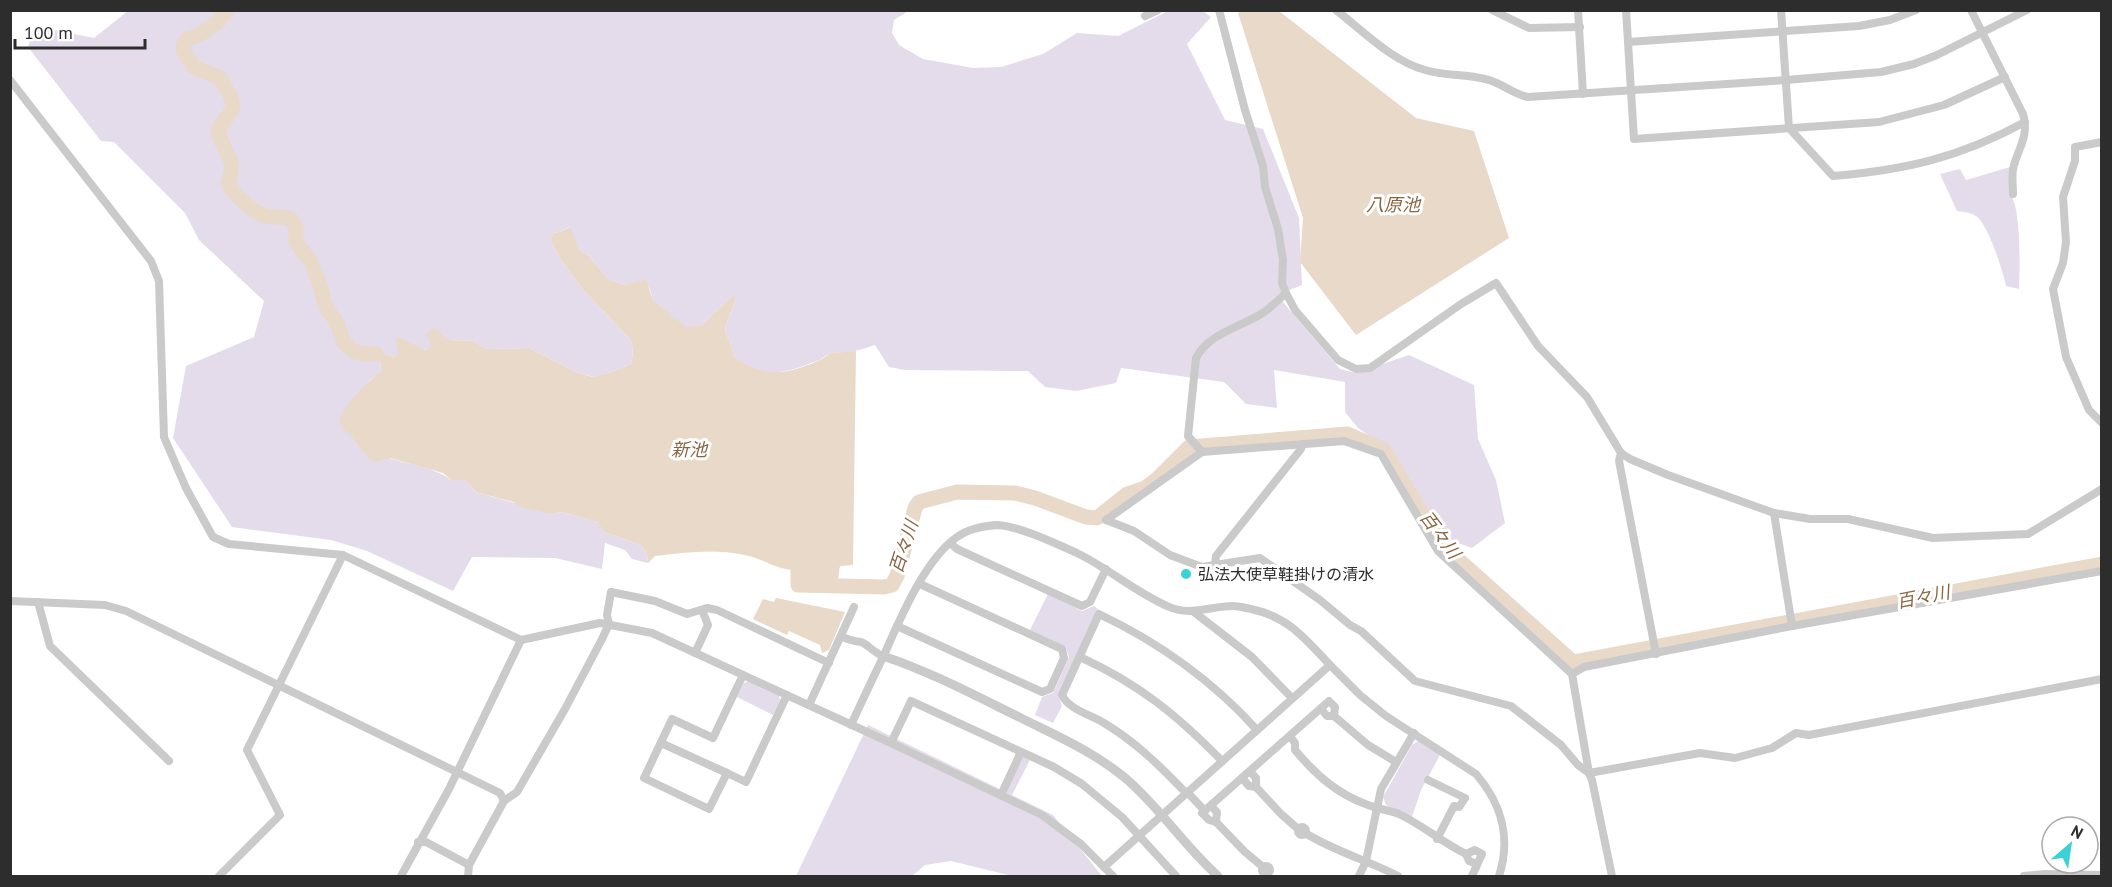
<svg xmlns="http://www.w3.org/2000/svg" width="2112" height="887" viewBox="0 0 2112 887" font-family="'PT Sans','Noto Sans JP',sans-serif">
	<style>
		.green { fill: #e4dcea }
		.water { fill: #e8d9c9 }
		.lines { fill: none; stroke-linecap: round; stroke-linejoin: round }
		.river { stroke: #e8d9c9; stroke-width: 15 }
		.minor { stroke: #cacaca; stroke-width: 8 }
		.tertiary { stroke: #cacaca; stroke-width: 9 }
		.poi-dot { fill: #3cd0d7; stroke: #fff; stroke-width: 2 }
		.labels { text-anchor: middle; stroke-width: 6; stroke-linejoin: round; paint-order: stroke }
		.poi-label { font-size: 16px; fill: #2d2d2d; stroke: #fff; text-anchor: start }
		.water-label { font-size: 18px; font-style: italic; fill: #896642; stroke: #fff }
	</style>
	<rect width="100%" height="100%" fill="#fff"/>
	<g class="green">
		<path d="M129,10H910L894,20L892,33L899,45L923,59L973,68L1001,67L1043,54L1077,33L1118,36L1168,11H1203L1211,17L1187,44L1225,120L1263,129L1299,218L1302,285L1277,295L1340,369L1356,373L1409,355L1474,385L1478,439L1496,480L1505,523L1472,548L1444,538L1420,521L1388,449L1358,428L1345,412V382L1274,370L1277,408L1246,404L1224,382L1121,368L1116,383L1076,391L1045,387L1028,371L905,370L889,367L875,345C866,348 858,351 848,352C842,353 835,352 830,354C825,355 822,359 817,361C783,374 766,379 734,357L730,342L726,335L725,327L736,299L733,295L701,326L686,328L653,300L649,287L638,283L625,285L608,279L588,255L579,250L569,227L560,232L553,233L550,239L561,260L584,291L631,340L633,352L631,364L612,372L594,377L578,373L529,348L487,349L473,341L449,340L424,350L400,337L398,355L394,357L375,350L380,360L381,371L369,381L352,434C368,464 427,460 451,480H465L476,492L552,514L562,512L597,522L604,532L641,545L647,554L648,563L632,559L625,550L605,543L602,569L555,558L472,557L453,591L367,551L331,540L232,527L173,438L186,366L254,337L264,301L199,240L185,213L114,142L101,141L28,47L35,26L94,38Z"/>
		<path d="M2010,167L2011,196C2021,208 2020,272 2019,289L2006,286C2003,271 1988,224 1976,216C1970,212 1964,212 1957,211L1940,174L1960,169L1966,180Z"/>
		<polygon points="1048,594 1082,611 1094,606 1098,609 1058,695 1062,706 1053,723 1035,715 1042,697 1053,693 1069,657 1065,646 1030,630"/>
		<polygon points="749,681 779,695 780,701 773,715 737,697 744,683"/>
		<polygon points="868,725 1006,792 1022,756 1030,760 1012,795 1053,815 1102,876 1012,876 951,861 925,865 912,876 796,876"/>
		<polygon points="1418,741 1440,755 1421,790 1412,817 1386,805 1383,797 1412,745"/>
	</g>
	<g class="water">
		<polygon points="1242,11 1279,11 1416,118 1474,131 1509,238 1356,335 1300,262 1303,218 1238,13"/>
		<path d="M570,227L579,250L588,255L608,279L625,285L646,280L653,300L686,327L701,326L733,295L736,299L725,327L726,335L730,342L734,357C765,378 787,375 820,360C824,358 828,354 832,353C840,352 848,352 856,351L853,565L840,566L838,579L793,581V570C776,569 765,560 749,556C719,548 685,552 655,556L648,563L647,554L641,545L604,532L597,522L562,512L552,514L521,507L513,502L476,492L465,480H451L443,473L390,458L374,462C359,452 357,437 341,428C341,425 340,422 340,419C343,405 370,380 381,371L380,360L357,357L360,349L375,350L394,357L398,354L396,338L400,337L425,350L432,346L427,335L430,330L434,328L449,340L473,341L487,349L529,348L578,373L593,377L612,372L631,364L633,352L631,340L584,291L561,260L550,239L553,233L560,232Z"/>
		<polygon points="776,598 845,612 829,650 822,653 820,645 789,631 787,635 753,619 763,599 774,602"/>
	</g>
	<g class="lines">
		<g class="river">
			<path d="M227,10L218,22L199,35L187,39L183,46V50L194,67L220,78L231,97L233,108L218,130C223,156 238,154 228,184C234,194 254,214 266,216C274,218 281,216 291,219L296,228V242L311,262L321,288L325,306L337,323L343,342L353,351L363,354H376"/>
			<polyline points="798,562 798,585 884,587 892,585 897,576 915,508 919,502 957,492 1015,493 1035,498 1086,517 1097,518 1127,494 1145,488 1157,479 1189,447 1347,434 1384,450 1435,535 1461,562 1573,662 2102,564"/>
		</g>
		<g class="minor">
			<polyline points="1219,10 1245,110 1263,166 1265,187 1278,229 1283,260 1282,283 1286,293 1295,310 1338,360 1356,369 1370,368 1461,304 1496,283 1538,346 1587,397 1621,453 1630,459 1668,475 1774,513 1810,519 1848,519 1933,538 2028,534 2102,489"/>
			<path d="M1336,10C1363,31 1392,61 1425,70C1445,76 1465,74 1485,79C1501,82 1512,94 1528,97L1786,80L1881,72L1914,64L1937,55L2027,10"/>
			<polyline points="1492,10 1529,28 1580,27"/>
			<polyline points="1578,10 1583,94"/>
			<polyline points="1626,10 1634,139 1879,122 1944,105 2005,77"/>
			<path d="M1781,10L1789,128L1833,176C1906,170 1961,157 2025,122"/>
			<path d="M1971,10L2023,114C2029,135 2020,145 2014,165C2011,174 2013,185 2013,194"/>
			<polyline points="1145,16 1158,10"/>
			<polyline points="1628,42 1859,26 1890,20 1916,10"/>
			<polyline points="10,80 151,261 159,281 164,437 186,488 213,537 229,544 343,555 521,640 600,623 652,633 891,743 1042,815 1081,844 1113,876"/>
			<polyline points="2102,142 2075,147 2075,161 2063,197 2066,242 2063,263 2053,289 2066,357 2089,410 2102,423"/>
			<path d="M1202,452L1188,436L1196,358C1208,334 1240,327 1261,314C1270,309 1278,300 1286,293"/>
			<polyline points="1621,453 1619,461 1656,654"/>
			<polyline points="1774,513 1792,626"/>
			<polyline points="1106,520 1134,531 1170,555 1202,567 1260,558 1320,600 1350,625 1361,631 1415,681 1511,706 1561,745 1578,765 1589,773 1700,753 1735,758 1772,748 1796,733 1809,735 2102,679"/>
			<polyline points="1106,520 1202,452 1344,441 1381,454 1438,551 1572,674 1589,773 1592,780 1612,876"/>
			<polyline points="950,543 957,549 1082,606 1090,602 1106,569"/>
			<polyline points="1215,564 1216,556 1301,449 1302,444"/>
			<polyline points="10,601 105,605 126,611 500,793 504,801"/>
			<polyline points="38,602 50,646 169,761"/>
			<polyline points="1194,612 1252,657 1292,698"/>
			<polyline points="897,626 1042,692 1050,689 1064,658 1062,649 920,584"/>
			<path d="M841,636C848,640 853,641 861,642C866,643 874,653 883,656"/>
			<polyline points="695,653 708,625 702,610"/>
			<path d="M1080,657C1139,684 1177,715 1222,761"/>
			<path d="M1330,665L1360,695L1386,716L1476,774C1502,804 1511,839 1499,876"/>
			<polyline points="1572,674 1584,667 1792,626 2102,571"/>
			<polyline points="743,675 713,738 672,719 644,778 709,809 727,773 746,782 787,695"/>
			<polyline points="809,705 854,607"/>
			<polyline points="1334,716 1368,745 1396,762"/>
			<path d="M851,725C862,701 873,678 884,655C900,619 925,559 957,537C968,529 983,526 996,525C1017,525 1057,544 1077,553C1108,568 1135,592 1167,606C1190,617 1210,606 1233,606C1239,606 1245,608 1251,609C1289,617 1305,639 1330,665L1104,867"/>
			<path d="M1290,736L1295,743V750C1316,775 1337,794 1368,805C1378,809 1389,810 1399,814C1422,825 1442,842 1466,854"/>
			<polyline points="661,743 727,773"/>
			<polyline points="891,743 911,701 1054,767 1082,784 1122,817 1176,876"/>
			<polyline points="1250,771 1256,778 1256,787 1280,813 1298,829"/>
			<polyline points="1242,778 1249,786 1256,787"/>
			<polyline points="1428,780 1465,798 1459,807 1454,806 1437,839"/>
			<polyline points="1187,792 1205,811"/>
			<path d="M1186,793C1161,767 1136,742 1104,723C1091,715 1068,709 1062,695L1099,614C1160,643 1212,680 1257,730"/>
			<polyline points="1001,795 1021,752"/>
			<polyline points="1211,806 1217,812 1216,822"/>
			<circle cx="1302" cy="831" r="4"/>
			<path d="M1305,833C1336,852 1367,860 1398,876"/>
			<polyline points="418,842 426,842 469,865"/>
			<circle cx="1266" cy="870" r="4"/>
			<polyline points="1263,867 1245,852 1216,822 1209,820 1202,813 1329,701 1335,707 1334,716 1327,716 1321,709"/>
			<polyline points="219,876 280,815 247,750 343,555"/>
			<polyline points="401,876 449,789 521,640"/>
			<polyline points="468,876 469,865 504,801 517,792 565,709 602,639 609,624 607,615 611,592 655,601 687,614 707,608 717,610 829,663"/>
			<polyline points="1359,876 1366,861 1381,789 1414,733"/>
			<polyline points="1472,876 1482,854 1475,850 1466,854 1469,861 1477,864"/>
			<polyline points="2024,876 2045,874 2102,875"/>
		</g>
		<path class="tertiary" d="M883,656C931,672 976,696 1021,718C1057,736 1092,751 1124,777C1159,806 1184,846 1218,876"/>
	</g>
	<circle class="poi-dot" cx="1186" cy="574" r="6"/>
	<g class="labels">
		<g class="poi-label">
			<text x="1198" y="580">弘法大使草鞋掛けの清水</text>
		</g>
		<g class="water-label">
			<text x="1393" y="211">八原池</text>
			<text x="689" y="456">新池</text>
			<text transform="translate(1440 535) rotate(53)" y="6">百々川</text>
			<text transform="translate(904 547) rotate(-72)" y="6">百々川</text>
			<text transform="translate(1923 597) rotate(-11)" y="6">百々川</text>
		</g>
	</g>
	<rect width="2112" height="887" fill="none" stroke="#2d2d2d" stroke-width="24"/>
	<g transform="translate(2070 845) rotate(29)"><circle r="28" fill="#ffffff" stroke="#ababab" stroke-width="1.5"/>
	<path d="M0-4.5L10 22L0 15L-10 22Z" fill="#3cd0d7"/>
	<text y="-9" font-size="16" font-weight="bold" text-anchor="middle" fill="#2d2d2d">N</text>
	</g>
	<path d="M15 39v9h130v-9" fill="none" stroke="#2d2d2d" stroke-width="3"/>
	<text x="24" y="39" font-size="18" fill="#2d2d2d" stroke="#ffffff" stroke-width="4.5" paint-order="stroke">100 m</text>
</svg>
